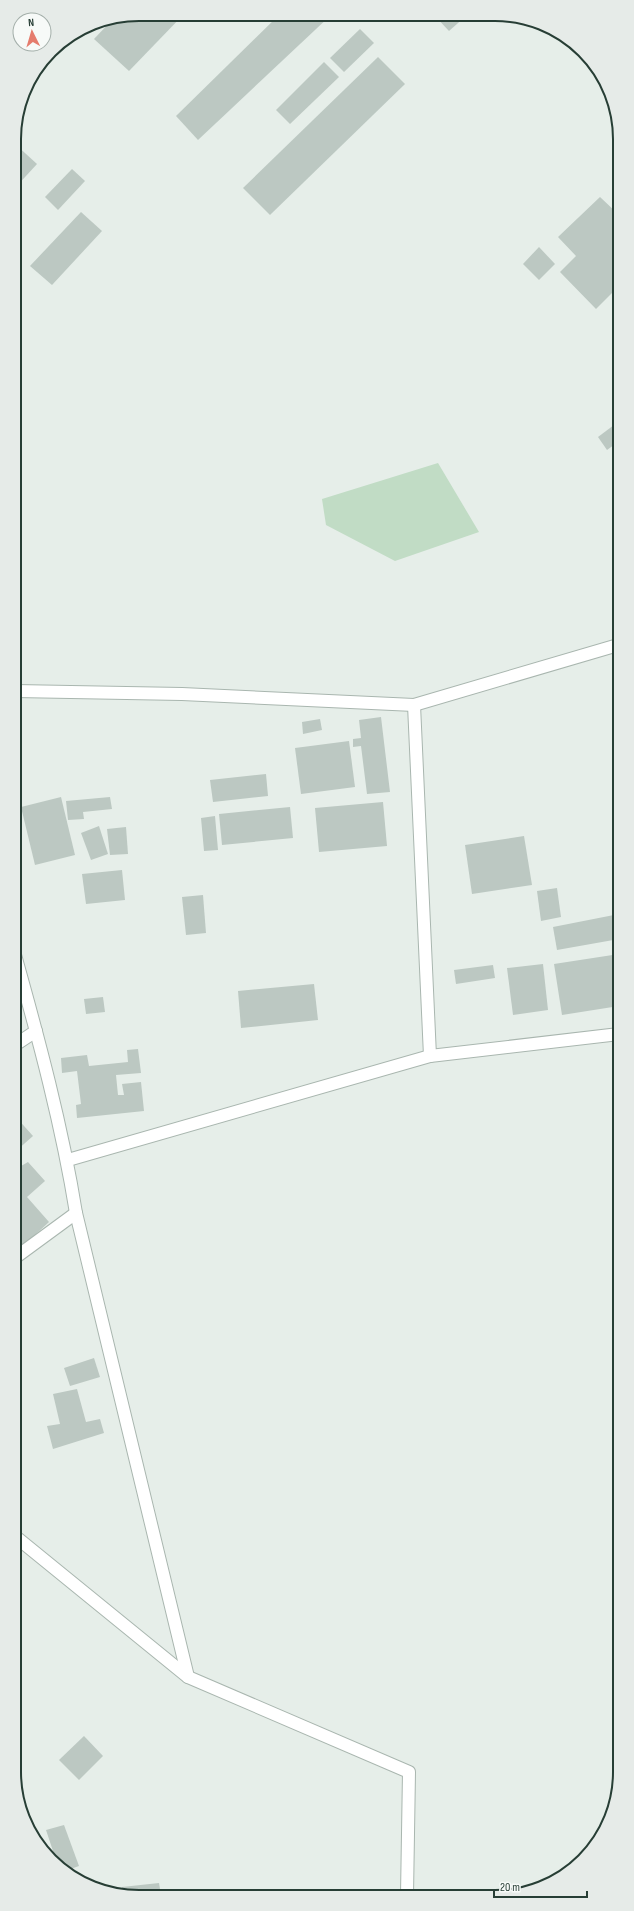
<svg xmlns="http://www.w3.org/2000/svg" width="634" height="1911" viewBox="0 0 634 1911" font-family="'Sofia Sans Condensed',sans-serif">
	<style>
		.green { fill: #c1dcc5 }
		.building { fill: #bcc8c2 }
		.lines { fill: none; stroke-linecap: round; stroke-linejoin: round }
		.minor-casing { stroke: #a9b6af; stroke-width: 14 }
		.minor { stroke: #fff; stroke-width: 12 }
		.rim { fill: none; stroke: #273e35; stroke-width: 2 }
	</style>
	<rect width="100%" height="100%" fill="#e6eee9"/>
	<polygon class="green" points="438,463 479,532 395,561 326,525 322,499"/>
	<g class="building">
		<polygon points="139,14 184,14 129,71 94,39 113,19"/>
		<polygon points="279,15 331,15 198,140 176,116"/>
		<polygon points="435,16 466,16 449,31"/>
		<polygon points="360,29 374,43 344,72 330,58"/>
		<polygon points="378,57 405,84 270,215 243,188"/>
		<polygon points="324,62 339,77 290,124 276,110"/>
		<polygon points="14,143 37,164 14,189"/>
		<polygon points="72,169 85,181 58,210 45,197"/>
		<polygon points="600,197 618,214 618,287 596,309 560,272 576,256 558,237"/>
		<polygon points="81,212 102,231 52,285 30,266"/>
		<polygon points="539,247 555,264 539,280 523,264"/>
		<polygon points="618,422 618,442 607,450 598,437"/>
		<polygon points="381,717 390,792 367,794 361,746 353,747 353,739 361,738 359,720"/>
		<polygon points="320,719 322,730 303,734 302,722"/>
		<polygon points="349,741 355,787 301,794 295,748"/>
		<polygon points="266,774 268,796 213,802 210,780"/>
		<polygon points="61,797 75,855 35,865 21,807"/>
		<polygon points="110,797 112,809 83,812 84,819 68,820 66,801"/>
		<polygon points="383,802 387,846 319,852 315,808"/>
		<polygon points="290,807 293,838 222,845 219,814"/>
		<polygon points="215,816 218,850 204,851 201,818"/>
		<polygon points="99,826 108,854 91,860 81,833"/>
		<polygon points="126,827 128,854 110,855 107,829"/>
		<polygon points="524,836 532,885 472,894 465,845"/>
		<polygon points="122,870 125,900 86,904 82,874"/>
		<polygon points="557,888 561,917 541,921 537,891"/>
		<polygon points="203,895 206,933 186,935 182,897"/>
		<polygon points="619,914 619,939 557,950 553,927"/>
		<polygon points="619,954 619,1006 562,1015 554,964"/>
		<polygon points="543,964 548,1010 513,1015 507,968"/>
		<polygon points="493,965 495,978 456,984 454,970"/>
		<polygon points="314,984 318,1020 241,1028 238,991"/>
		<polygon points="103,997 105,1012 86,1014 84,999"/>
		<polygon points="138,1049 141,1073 116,1075 118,1095 124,1095 122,1084 141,1082 144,1111 77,1118 76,1105 81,1104 77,1071 62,1073 61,1058 87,1055 89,1066 128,1062 127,1050"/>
		<polygon points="16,1117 33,1136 16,1151"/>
		<polygon points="28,1162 45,1181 27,1197 49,1222 23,1246 16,1238 16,1169"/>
		<polygon points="94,1358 100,1377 70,1386 64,1368"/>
		<polygon points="77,1389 86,1422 100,1419 104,1433 53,1449 47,1426 60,1424 53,1394"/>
		<polygon points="84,1736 103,1756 79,1780 59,1760"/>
		<polygon points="64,1825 79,1866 65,1871 58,1866 46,1830"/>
		<polygon points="159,1883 161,1895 123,1895 122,1887"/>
	</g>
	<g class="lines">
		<defs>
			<g id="minor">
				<polyline points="15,691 182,694 414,705 618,645"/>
				<polyline points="414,705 430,1056"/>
				<path d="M15,955C39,1040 62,1126 76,1213L188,1677"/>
				<polyline points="15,1045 36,1031"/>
				<polyline points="68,1160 430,1056 619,1034"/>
				<polyline points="16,1257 76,1213"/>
				<polyline points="16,1537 188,1677 409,1772 407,1895"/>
			</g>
		</defs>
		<use href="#minor" class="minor-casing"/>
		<use href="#minor" class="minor"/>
	</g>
	<path d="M0 0H634V1911H0ZM139 21H495A118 118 0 0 1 613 139V1772A118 118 0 0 1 495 1890H139A118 118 0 0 1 21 1772V139A118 118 0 0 1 139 21Z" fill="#e6ebe8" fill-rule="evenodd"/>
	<path class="rim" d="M139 21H495A118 118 0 0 1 613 139V1772A118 118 0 0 1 495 1890H139A118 118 0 0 1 21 1772V139A118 118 0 0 1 139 21Z"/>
	<g transform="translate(32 32) rotate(355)"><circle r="19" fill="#f7faf8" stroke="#a4afaa"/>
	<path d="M0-3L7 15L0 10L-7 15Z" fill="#e57c6d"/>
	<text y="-6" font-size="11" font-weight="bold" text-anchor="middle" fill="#273e35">N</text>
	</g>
	<path d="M494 1891v6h93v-6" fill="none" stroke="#273e35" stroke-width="2"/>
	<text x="500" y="1891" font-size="12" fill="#273e35" stroke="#f7faf8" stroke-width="3" paint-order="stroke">20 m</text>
</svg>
